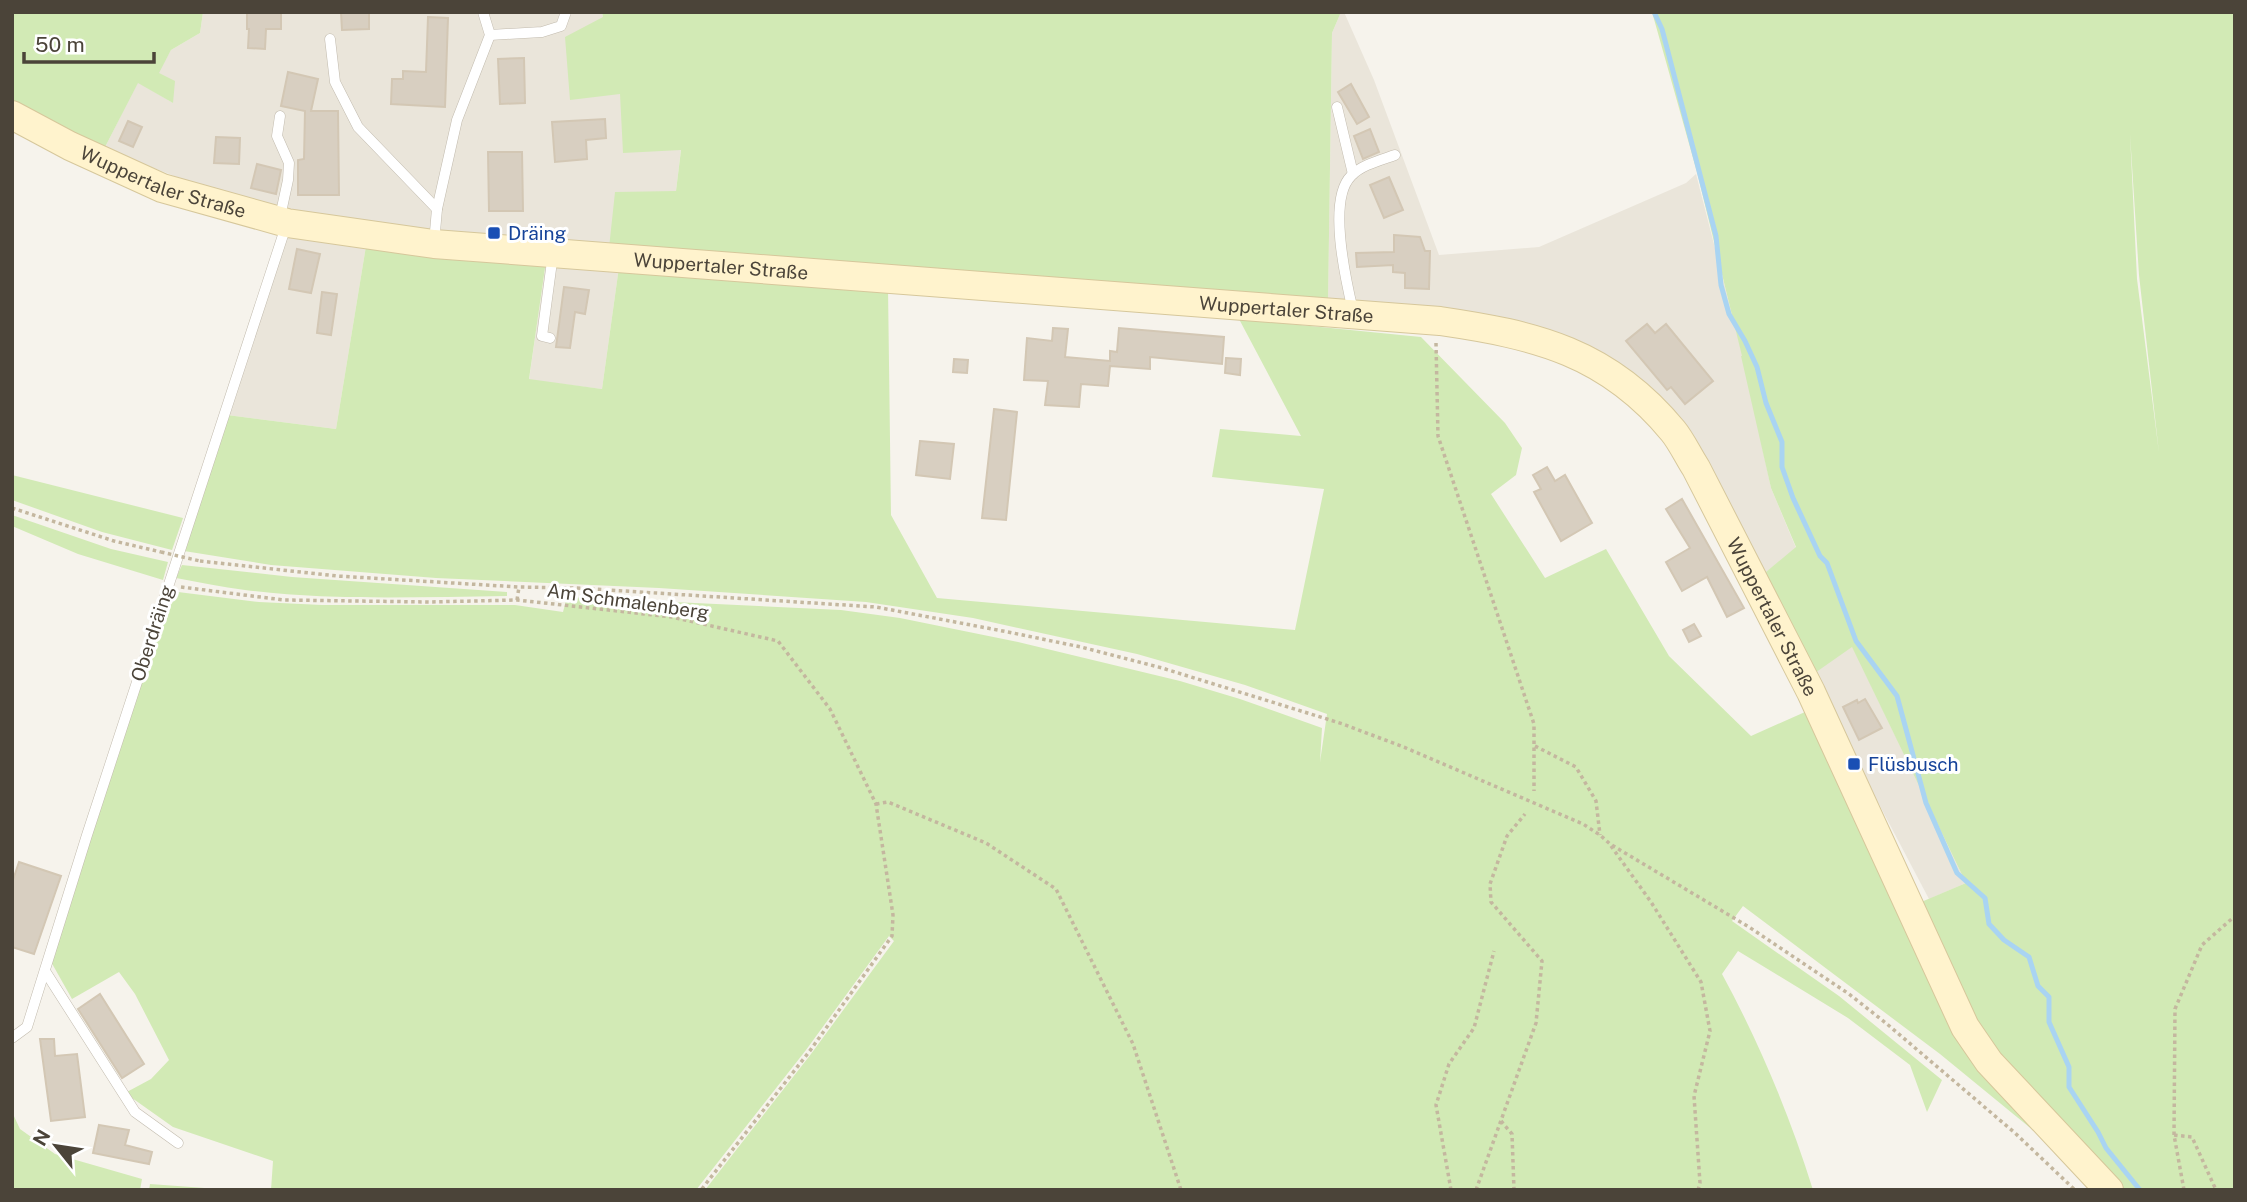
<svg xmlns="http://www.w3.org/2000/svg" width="2247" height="1202" viewBox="0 0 2247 1202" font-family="'Public Sans',sans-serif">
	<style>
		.residential { fill: #eae5da }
		.green { fill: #d2eab5; fill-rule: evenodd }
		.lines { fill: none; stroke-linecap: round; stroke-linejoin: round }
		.stream { stroke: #a9d4f2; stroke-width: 5 }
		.building { fill: #d8cfc1; stroke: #d3c7b4; stroke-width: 2 }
		.service-casing { stroke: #c2bbae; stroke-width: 11 }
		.secondary-casing { stroke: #d6c79b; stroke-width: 30 }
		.path { stroke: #c4b79f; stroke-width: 3.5; stroke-dasharray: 3.5 3.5; stroke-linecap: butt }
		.service { stroke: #fff; stroke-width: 10 }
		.secondary { stroke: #fff3cd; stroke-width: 28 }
		.path-bridge { stroke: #c4b79f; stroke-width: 3.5; stroke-dasharray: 3.5 3.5; stroke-linecap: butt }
		.transit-dot { fill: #1a4fb4; stroke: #fff; stroke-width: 2.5 }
		.labels { text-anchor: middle; stroke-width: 6; stroke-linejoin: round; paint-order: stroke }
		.street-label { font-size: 19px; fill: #4b4439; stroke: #fff }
		.transit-label { font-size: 19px; fill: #164399; stroke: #fff; text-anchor: start }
	</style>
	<rect width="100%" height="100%" fill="#f6f3ec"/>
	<g class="residential">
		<polygon points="203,12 602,12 620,94 681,149 676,191 609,248 375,228 242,202 104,149 138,82 173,103 158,73 171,50 200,33"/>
		<polygon points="1341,12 1344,12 1374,80 1439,255 1539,247 1686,183 1696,174 1743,357 1771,488 1796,548 1760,577 1688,440 1619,363 1560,333 1503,320 1328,303 1332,33"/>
		<polygon points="288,232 366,246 336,429 227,415"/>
		<polygon points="546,261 619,267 602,389 529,380"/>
		<polygon points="1852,646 1966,883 1929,899 1811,675"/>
	</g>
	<g class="green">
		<polygon points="12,12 203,12 200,33 171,50 159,73 175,81 173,103 138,83 104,149 12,101"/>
		<polygon points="602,12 1341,12 1332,33 1328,303 609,248 615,192 676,191 681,150 623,153 620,94 570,100 565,37 603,17"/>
		<path d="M1652,12H2235V1190H2095L2034,1131L1940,1054L1743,906L1732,921L1839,996L1942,1080L1927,1112L1910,1065L1848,1018L1738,951L1722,974C1759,1042 1790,1116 1813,1190H705L811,1054L894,941L889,936L806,1050L696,1190H271L273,1161L173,1127L125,1093L151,1079L169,1060L135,994L119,972L72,999L50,960L171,594L178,592L259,602L322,605H515L563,612L567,597L841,610L900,618L1018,642L1180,681L1240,699L1322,728L1320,762L1327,714L1245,685L1137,654L973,618L866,602L659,588L436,578L271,565L184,551L227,415L336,429L366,246L546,261L529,379L602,389L619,267L888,288L891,515L937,598L1295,630L1324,489L1212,477L1220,429L1301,436L1239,319L1421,337L1505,423L1522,448L1516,475L1491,494L1545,578L1606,549L1669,656L1751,736L1805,712L1900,911L1966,883L1852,647L1812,675L1760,577L1796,547L1771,488L1741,356H1742L1697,172ZM2130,134L2139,275L2159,453L2137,279Z"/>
		<polygon points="12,475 183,518 172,550 102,532 12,500"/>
		<polygon points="12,515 111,549 168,562 163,580 78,554 12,526"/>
		<path d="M182,565L292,577L507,592V596C420,597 331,601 245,590C222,587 199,582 176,578Z"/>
		<polygon points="12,1112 20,1129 55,1154 142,1179 140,1190 12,1190"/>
		<polygon points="150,1184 232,1190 149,1190"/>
	</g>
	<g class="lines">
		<polyline class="stream" points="1654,12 1662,29 1716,236 1721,285 1729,314 1745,341 1757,367 1766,403 1782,442 1782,467 1793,498 1820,556 1827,563 1856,641 1897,696 1926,803 1957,873 1985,898 1989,924 2004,940 2029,957 2038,986 2049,997 2049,1022 2069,1067 2069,1087 2098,1132 2106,1148 2140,1190"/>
	</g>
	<g class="building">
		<polygon points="247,12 281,12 281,29 266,29 265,49 248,48 249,29 247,29"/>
		<polygon points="341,12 369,12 369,29 342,30"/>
		<polygon points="428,17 448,18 445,107 391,104 392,79 403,79 403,71 426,72"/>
		<polygon points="524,58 525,103 500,104 498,59"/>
		<polygon points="288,72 318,79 311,111 338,111 339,195 298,195 298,160 304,159 305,111 281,106"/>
		<polygon points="1351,84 1369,117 1357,124 1338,92"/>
		<polygon points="605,119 606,138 586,140 587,159 555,162 552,122"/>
		<polygon points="128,121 142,127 133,147 119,141"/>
		<polygon points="1370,129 1379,152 1363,159 1354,136"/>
		<polygon points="216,137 240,138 239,164 214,163"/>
		<polygon points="488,152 522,152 523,211 489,211"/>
		<polygon points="257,164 281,170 276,194 251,188"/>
		<polygon points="1389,177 1403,210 1384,218 1370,185"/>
		<polygon points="1394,235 1420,237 1425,251 1430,251 1429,289 1405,288 1405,273 1393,272 1393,265 1357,267 1356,253 1394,252"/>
		<polygon points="297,249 320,254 311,293 289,289"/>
		<polygon points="564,287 589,290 585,314 575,312 570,348 556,347"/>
		<polygon points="322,292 337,294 331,335 317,333"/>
		<polygon points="1647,324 1655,333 1666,324 1713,381 1685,404 1671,387 1667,390 1626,341"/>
		<polygon points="1053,328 1068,329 1065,357 1110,361 1110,351 1117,352 1119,328 1224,337 1222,364 1150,357 1150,369 1110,366 1108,386 1081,384 1079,407 1045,405 1048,381 1024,380 1027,338 1052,341"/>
		<polygon points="1226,358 1241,359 1240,375 1225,373"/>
		<polygon points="954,359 968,360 967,373 953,372"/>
		<polygon points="994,409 1017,412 1006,520 982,518"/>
		<polygon points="920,441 954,444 950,479 916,475"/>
		<polygon points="1547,467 1555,481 1565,475 1592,523 1561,541 1534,492 1541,489 1533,475"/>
		<polygon points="1682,499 1744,608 1727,617 1707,577 1682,591 1666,562 1690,548 1666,509"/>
		<polygon points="1694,624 1701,636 1689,642 1683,630"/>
		<polygon points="1865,699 1882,728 1859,740 1843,707 1857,700 1858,703"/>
		<polygon points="19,862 61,876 34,954 12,947 12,883"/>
		<polygon points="100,994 144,1064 122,1078 78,1009"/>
		<polygon points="40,1039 54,1039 55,1056 77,1054 85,1117 51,1121"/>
		<polygon points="99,1125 129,1130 125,1145 152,1152 149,1164 93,1153"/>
	</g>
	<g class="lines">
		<defs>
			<g id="service">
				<polyline points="490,35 542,32 561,26 566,12"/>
				<polyline points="330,39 335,82 358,127 437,209"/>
				<polyline points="1337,107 1353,174"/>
				<polyline points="280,217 288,180 289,163 277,136 280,116"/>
				<polyline points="434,243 437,209 457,120 490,35 483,12"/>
				<path d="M1353,311C1346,281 1327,200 1351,176C1361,165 1381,160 1395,155"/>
				<polyline points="550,338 542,336 553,254"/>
				<polyline points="45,971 135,1112 178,1143"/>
				<polyline points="12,1038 27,1027 87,835 286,226"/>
			</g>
			<g id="secondary">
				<path id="s1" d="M12,115L70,146L162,188L287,223L434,244L1440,321C1536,335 1608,352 1673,431C1682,442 1688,456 1696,468L1811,692L1965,1027L1989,1062L2109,1190"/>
			</g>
		</defs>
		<use href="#service" class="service-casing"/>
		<use href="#secondary" class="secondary-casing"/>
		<g class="path">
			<polyline points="1436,343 1438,436 1534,724 1534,791"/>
			<polyline points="12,508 114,541 161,552"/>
			<polyline points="200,561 337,576 519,587 577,588 876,607 1008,632 1081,647 1162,668 1343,724 1406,748 1583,824 1600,835 1610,844 1749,927 1849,994 1887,1024 2015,1133 2075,1190"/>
			<polyline points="181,587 284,600 429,602 517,600 672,617 778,641 830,709 876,804 893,915 892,936 809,1052 701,1190"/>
			<polyline points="517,600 519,587"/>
			<polyline points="1535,746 1576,767 1596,801 1600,835"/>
			<polyline points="876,804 888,802 986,843 1056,889 1133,1044 1181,1190"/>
			<polyline points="1611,846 1651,902 1701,982 1710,1031 1694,1096 1700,1183 1698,1190"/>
			<polyline points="1501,1121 1512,1134 1514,1190"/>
			<polyline points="2174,1135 2175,1009 2202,945 2235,916"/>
			<polyline points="1451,1190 1436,1105 1449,1064 1474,1028 1494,951"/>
			<polyline points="1476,1190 1536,1023 1542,961 1491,902 1490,884 1507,836 1525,814"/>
			<polyline points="2184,1190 2174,1135 2192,1137 2216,1190"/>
		</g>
		<use href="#service" class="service"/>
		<use href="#secondary" class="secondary"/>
		<polyline class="path-bridge" points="161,552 200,561"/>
	</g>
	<g class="transit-dot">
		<rect x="487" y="226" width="14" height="14" rx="3.5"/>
		<rect x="1847" y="757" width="14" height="14" rx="3.5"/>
	</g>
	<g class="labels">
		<g class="street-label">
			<text dy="7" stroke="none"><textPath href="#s1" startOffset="166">Wuppertaler Straße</textPath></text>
			<text dy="7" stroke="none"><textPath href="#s1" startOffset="733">Wuppertaler Straße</textPath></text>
			<text dy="7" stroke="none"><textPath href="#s1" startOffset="1300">Wuppertaler Straße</textPath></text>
			<text transform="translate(628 601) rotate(8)" y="7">Am Schmalenberg</text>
			<text dy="7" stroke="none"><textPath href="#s1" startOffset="1930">Wuppertaler Straße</textPath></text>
			<text transform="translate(152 633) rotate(-72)" y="7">Oberdräing</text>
		</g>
		<g class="transit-label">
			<text x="508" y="240">Dräing</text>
			<text x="1868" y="771">Flüsbusch</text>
		</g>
	</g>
	<rect width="2247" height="1202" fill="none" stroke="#4b4439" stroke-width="28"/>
	<g transform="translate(56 1146) rotate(300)" stroke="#ffffff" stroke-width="5" paint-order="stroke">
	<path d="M0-5L12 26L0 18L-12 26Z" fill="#4b4439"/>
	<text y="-10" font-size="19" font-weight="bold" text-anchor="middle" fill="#4b4439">N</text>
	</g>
	<path d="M24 52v10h130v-10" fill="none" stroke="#4b4439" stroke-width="3.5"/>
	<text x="35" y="52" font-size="21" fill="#4b4439" stroke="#ffffff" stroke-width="5" paint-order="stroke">50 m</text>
</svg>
